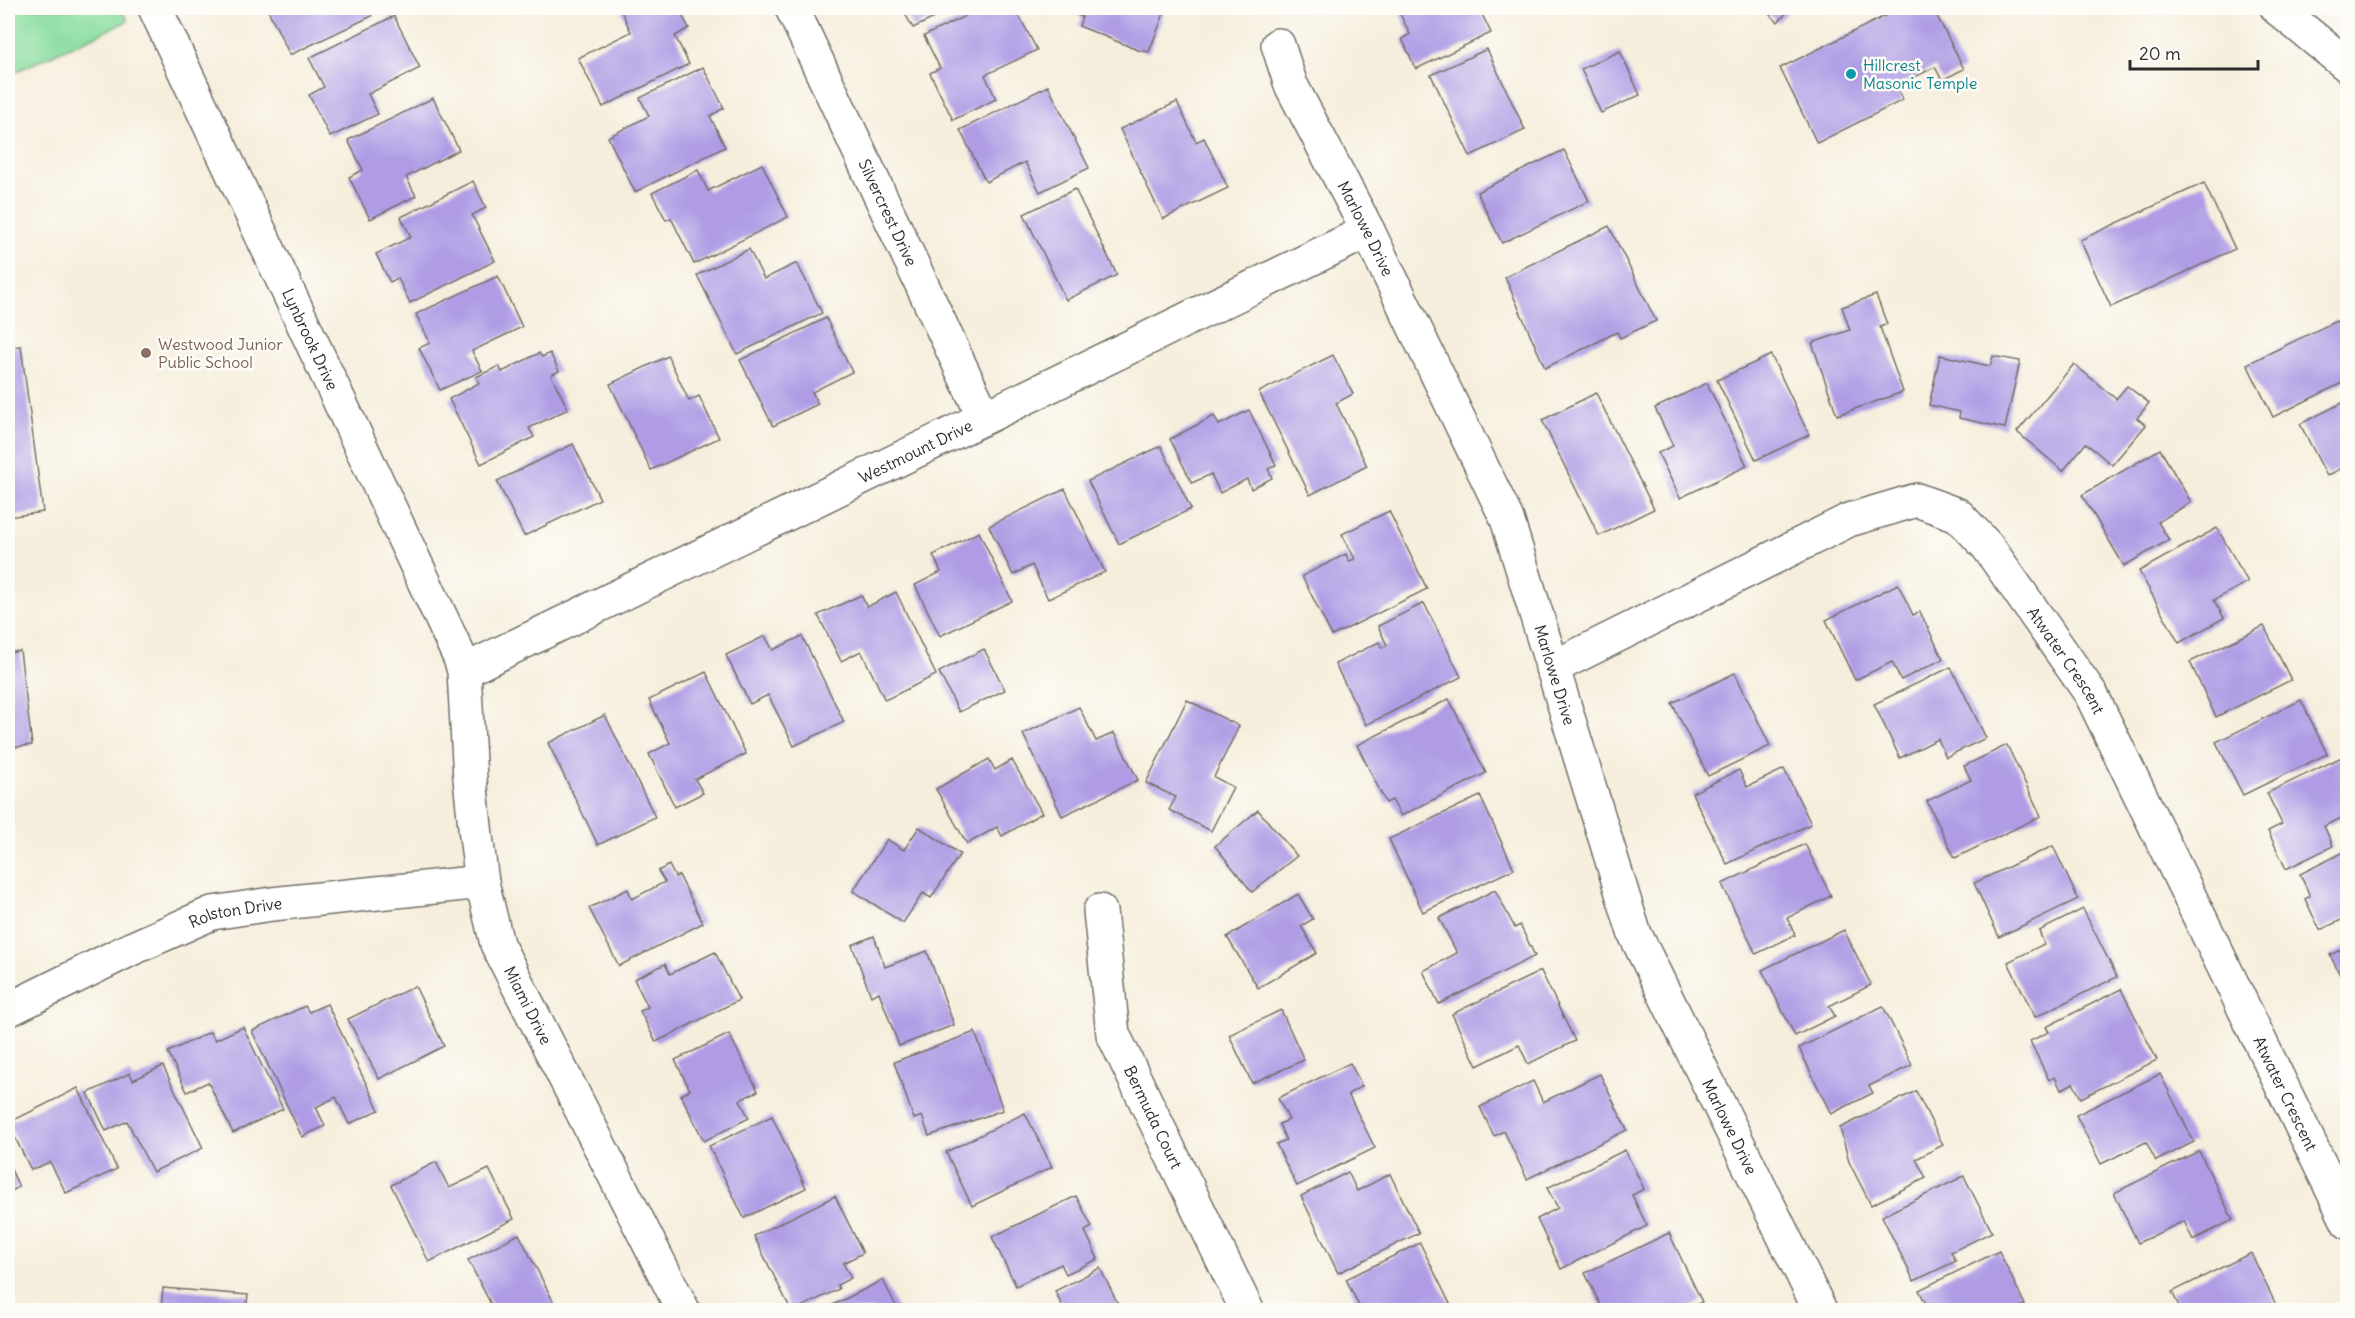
<svg xmlns="http://www.w3.org/2000/svg" width="2355" height="1318" viewBox="0 0 2355 1318" font-family="Delius,sans-serif">
	<style>
		.green { fill: #88dd9f; stroke: #5a8465; stroke-width: 1.5 }
		.building { fill: #af9ce5 }
		.lines { fill: none; stroke-linecap: round; stroke-linejoin: round }
		.minor-casing { stroke: #726f69; stroke-width: 36 }
		.major-casing { stroke: #726f69; stroke-width: 36 }
		.minor { stroke: #fff; stroke-width: 33 }
		.major { stroke: #fff; stroke-width: 33 }
		.culture-dot { fill: #0f9aa8; stroke: #fdfcf7; stroke-width: 2 }
		.education-dot { fill: #8d6e63; stroke: #fdfcf7; stroke-width: 2 }
		.labels { text-anchor: middle; stroke-width: 5; stroke-linejoin: round; paint-order: stroke }
		.culture-label { font-size: 16px; fill: #0d838f; stroke: #fdfcf7; text-anchor: start }
		.street-label { font-size: 16px; fill: #2b2b2b; stroke: #fdfcf7 }
		.education-label { font-size: 16px; fill: #785e54; stroke: #fdfcf7; text-anchor: start }
	</style>
	<rect width="100%" height="100%" fill="#fdfcf7"/>
	<filter id="ink" filterUnits="userSpaceOnUse"><feTurbulence type="fractalNoise" baseFrequency=".0167" numOctaves="2"/><feDisplacementMap in="SourceGraphic" scale="12" xChannelSelector="R" yChannelSelector="G"/><feConvolveMatrix kernelMatrix="1 2 1 2 8 2 1 2 1" color-interpolation-filters="sRGB"/></filter>
	<filter id="wash" filterUnits="userSpaceOnUse"><feTurbulence type="fractalNoise" baseFrequency=".008" numOctaves="4" result="noise"/><feDisplacementMap in="SourceGraphic" scale="24" xChannelSelector="R" yChannelSelector="G"/><feGaussianBlur stdDeviation="1.35" result="paint"/><feColorMatrix in="noise" values="0 0 0 0 0 0 0 0 0 0 0 0 0 0 0 0 0 1.4 0 .05"/><feComposite in="paint" operator="in"/></filter>
	<g filter="url(#wash)">
		<rect width="100%" height="100%" fill="#f6eedc"/>
		<polygon class="green" points="8,8 121,8 128,21 8,75"/>
		<g id="blocks">
			<g class="building">
				<polygon points="267,8 368,8 372,16 290,55"/>
				<polygon points="628,8 678,8 689,28 675,36 689,64 603,107 578,58 631,32 621,11"/>
				<polygon points="902,8 955,8 913,28"/>
				<polygon points="981,8 1015,8 1037,50 985,75 996,99 953,120 930,73 940,68 924,36"/>
				<polygon points="1070,8 1166,8 1149,52 1138,50 1079,26 1082,17 1072,13"/>
				<polygon points="1397,8 1479,8 1491,33 1416,69 1402,39 1410,34"/>
				<polygon points="1762,8 1791,8 1778,22"/>
				<polygon points="1901,8 1933,8 1964,69 1942,80 1935,67 1896,86 1903,100 1817,143 1780,68"/>
				<polygon points="394,16 420,68 368,94 378,114 330,137 309,95 324,87 309,58"/>
				<polygon points="1487,49 1525,130 1470,156 1431,75"/>
				<polygon points="1620,51 1640,95 1601,113 1581,69"/>
				<polygon points="703,67 724,108 710,116 725,147 635,192 608,137 649,116 640,98"/>
				<polygon points="1048,86 1089,168 1040,192 1025,162 986,182 960,130"/>
				<polygon points="433,98 459,150 406,177 416,196 370,219 349,177 363,170 348,140"/>
				<polygon points="1177,102 1196,142 1204,138 1228,188 1163,219 1120,129"/>
				<polygon points="1564,150 1589,201 1502,243 1477,192"/>
				<polygon points="762,164 788,217 694,264 671,218 666,220 652,193 698,170 708,191"/>
				<polygon points="473,181 486,208 472,215 495,261 410,303 398,278 390,282 376,254 411,237 401,217"/>
				<polygon points="2204,183 2235,249 2111,307 2080,240"/>
				<polygon points="1075,189 1117,275 1066,300 1024,214"/>
				<polygon points="1609,226 1656,321 1620,338 1617,332 1545,368 1505,277"/>
				<polygon points="749,249 764,279 797,263 822,313 737,354 697,275"/>
				<polygon points="498,276 522,327 472,351 482,371 440,390 419,348 430,343 416,314"/>
				<polygon points="1876,295 1887,324 1880,327 1903,392 1837,415 1812,343 1850,330 1842,307"/>
				<polygon points="826,318 852,372 812,392 818,404 773,426 740,360"/>
				<polygon points="2336,321 2348,344 2348,380 2273,417 2247,364"/>
				<polygon points="21,346 43,512 8,517 8,347"/>
				<polygon points="539,353 542,357 550,353 559,371 551,375 568,409 529,428 534,437 481,464 449,399 479,383 476,377 499,366 502,372"/>
				<polygon points="1333,355 1353,394 1336,403 1367,466 1310,495 1259,392"/>
				<polygon points="1771,355 1809,435 1756,460 1717,380"/>
				<polygon points="1940,355 1990,366 1993,356 2020,361 2005,428 1959,418 1960,412 1929,405"/>
				<polygon points="668,356 689,401 699,396 719,438 651,470 610,384"/>
				<polygon points="2074,364 2116,399 2127,386 2149,403 2137,418 2146,425 2112,465 2086,443 2063,471 2017,432"/>
				<polygon points="1707,383 1747,466 1680,498 1658,453 1673,446 1655,408"/>
				<polygon points="1596,393 1654,509 1599,536 1542,420"/>
				<polygon points="2348,400 2348,465 2327,476 2300,424"/>
				<polygon points="1249,410 1276,465 1268,469 1272,478 1251,489 1247,479 1220,493 1211,474 1192,483 1170,439 1214,416 1219,425"/>
				<polygon points="573,444 600,499 524,536 497,481"/>
				<polygon points="1161,446 1191,509 1119,544 1088,481"/>
				<polygon points="2160,449 2191,502 2158,522 2169,540 2124,566 2082,495"/>
				<polygon points="1065,489 1105,572 1048,599 1032,565 1013,575 989,526"/>
				<polygon points="1389,511 1427,589 1332,636 1302,576 1346,554 1349,561 1355,559 1342,534"/>
				<polygon points="2217,528 2248,582 2214,600 2224,618 2179,643 2139,571"/>
				<polygon points="979,532 1012,601 940,636 915,585 941,572 933,555"/>
				<polygon points="1898,584 1913,615 1920,612 1943,659 1901,680 1892,662 1855,680 1826,620"/>
				<polygon points="896,592 936,675 885,700 861,651 841,661 818,615 861,595 867,607"/>
				<polygon points="1424,603 1461,677 1366,725 1335,664 1379,642 1382,648 1387,645 1378,626"/>
				<polygon points="2264,626 2291,680 2216,717 2190,662"/>
				<polygon points="765,636 773,650 802,636 844,722 794,746 768,695 750,704 726,655"/>
				<polygon points="984,649 1005,690 959,712 939,672"/>
				<polygon points="20,651 32,745 8,748 8,653"/>
				<polygon points="1951,667 1986,738 1946,757 1938,739 1900,758 1874,704"/>
				<polygon points="706,672 746,754 695,779 703,793 675,807 649,754 670,743 649,700"/>
				<polygon points="1735,673 1770,746 1708,776 1672,703"/>
				<polygon points="1449,699 1486,773 1401,816 1392,800 1386,803 1357,745"/>
				<polygon points="1187,700 1239,726 1214,777 1233,787 1211,831 1169,810 1176,797 1146,783"/>
				<polygon points="2301,700 2327,754 2243,795 2216,742"/>
				<polygon points="1079,707 1096,741 1114,733 1138,780 1062,816 1023,734"/>
				<polygon points="605,715 655,817 598,845 548,743"/>
				<polygon points="2007,745 2041,816 1955,858 1927,801 1971,780 1964,766"/>
				<polygon points="2348,754 2348,815 2324,826 2333,846 2286,869 2268,831 2282,824 2267,793"/>
				<polygon points="989,759 995,770 1012,760 1042,813 1002,836 997,827 967,844 936,789"/>
				<polygon points="1784,769 1811,824 1727,864 1692,793 1739,770 1747,787"/>
				<polygon points="1480,796 1514,869 1423,912 1389,839"/>
				<polygon points="1258,810 1297,856 1252,892 1215,846"/>
				<polygon points="919,827 960,854 931,898 923,893 903,923 853,891 887,839 904,850"/>
				<polygon points="1805,844 1831,896 1787,918 1795,935 1756,954 1722,884"/>
				<polygon points="2053,846 2078,899 1999,937 1974,883"/>
				<polygon points="2348,850 2348,917 2320,930 2305,899 2310,896 2300,874"/>
				<polygon points="669,865 675,877 679,875 703,923 619,966 589,908 628,889 632,899 665,882 658,871"/>
				<polygon points="1495,890 1515,928 1520,925 1535,956 1439,1004 1423,971 1457,953 1439,918"/>
				<polygon points="1298,894 1313,919 1301,926 1317,953 1258,988 1227,937"/>
				<polygon points="2083,909 2117,977 2035,1017 2008,962 2044,944 2039,931"/>
				<polygon points="1844,930 1871,985 1829,1006 1835,1016 1795,1036 1762,970"/>
				<polygon points="874,936 885,967 927,951 954,1025 899,1046 879,992 871,996 852,945"/>
				<polygon points="2348,946 2348,990 2330,955"/>
				<polygon points="715,952 739,1000 656,1042 640,1011 648,1007 634,979 665,964 670,974"/>
				<polygon points="1541,971 1575,1041 1528,1064 1519,1045 1477,1066 1452,1014"/>
				<polygon points="415,986 444,1046 379,1079 348,1019"/>
				<polygon points="2121,989 2157,1060 2081,1098 2073,1083 2061,1090 2055,1077 2049,1080 2030,1041 2049,1032 2046,1027"/>
				<polygon points="327,1004 379,1110 349,1124 336,1097 316,1107 325,1126 302,1137 252,1031 305,1006 309,1012"/>
				<polygon points="1883,1006 1912,1065 1869,1086 1873,1093 1831,1114 1799,1048"/>
				<polygon points="1281,1010 1304,1060 1252,1083 1229,1035"/>
				<polygon points="243,1027 283,1109 233,1133 208,1082 187,1092 168,1052 210,1032 215,1040"/>
				<polygon points="975,1032 1003,1110 929,1136 922,1116 914,1119 894,1062"/>
				<polygon points="729,1034 758,1091 740,1100 749,1118 704,1141 681,1095 690,1090 675,1060"/>
				<polygon points="1350,1063 1362,1086 1348,1094 1375,1148 1297,1186 1276,1144 1286,1140 1279,1124 1289,1120 1278,1098"/>
				<polygon points="163,1066 203,1148 153,1172 127,1121 106,1131 88,1093 130,1073 133,1080"/>
				<polygon points="1600,1074 1627,1130 1527,1179 1504,1131 1494,1136 1480,1107 1533,1081 1543,1102"/>
				<polygon points="2160,1074 2194,1142 2156,1161 2146,1142 2101,1164 2076,1115"/>
				<polygon points="78,1088 117,1169 66,1193 50,1162 31,1170 8,1123"/>
				<polygon points="1916,1091 1943,1145 1916,1159 1926,1178 1871,1205 1849,1162 1840,1128"/>
				<polygon points="1025,1113 1052,1167 972,1206 946,1152"/>
				<polygon points="772,1116 806,1188 744,1218 709,1146"/>
				<polygon points="1625,1150 1644,1189 1632,1195 1647,1226 1561,1269 1537,1219 1558,1208 1547,1188"/>
				<polygon points="2199,1151 2233,1220 2193,1240 2184,1221 2138,1243 2114,1193"/>
				<polygon points="436,1162 449,1188 489,1169 514,1219 429,1262 391,1185"/>
				<polygon points="8,1163 19,1187 8,1193"/>
				<polygon points="1348,1172 1357,1191 1390,1174 1419,1233 1338,1273 1301,1196"/>
				<polygon points="1964,1176 1992,1232 1951,1252 1956,1261 1914,1281 1882,1216"/>
				<polygon points="835,1196 863,1253 843,1263 851,1278 837,1285 839,1289 795,1310 791,1310 754,1236"/>
				<polygon points="1076,1196 1092,1227 1085,1231 1098,1259 1066,1274 1061,1264 1016,1286 992,1237"/>
				<polygon points="1669,1233 1702,1302 1684,1310 1603,1310 1585,1273"/>
				<polygon points="519,1234 556,1307 549,1310 494,1310 468,1260"/>
				<polygon points="1420,1243 1453,1310 1361,1310 1346,1279"/>
				<polygon points="1999,1251 2025,1305 2012,1310 1929,1310 1919,1290"/>
				<polygon points="2251,1253 2277,1307 2270,1310 2181,1310 2172,1292"/>
				<polygon points="1100,1268 1120,1308 1114,1310 1064,1310 1055,1291"/>
				<polygon points="883,1280 898,1310 823,1310"/>
				<polygon points="163,1288 248,1295 246,1310 161,1310"/>
			</g>
		</g>
	</g>
	<g filter="url(#ink)">
		<use href="#blocks" fill-opacity="0" stroke="#726f69" stroke-width="1.5"/>
		<g class="lines">
			<defs>
				<g id="minor">
					<path id="s1" d="M155,8L460,658L464,671L470,779L476,836L482,882L497,944L683,1310"/>
					<path id="s2" d="M792,8L984,417"/>
					<path id="s3" d="M1278,45L1291,85L1368,231L1507,519L1634,932L1820,1310"/>
					<path id="s4" d="M1552,668L1849,520L1917,500L1958,515L1988,547L2091,694L2348,1222"/>
					<path id="s5" d="M464,671L1368,231"/>
					<path id="s6" d="M1100,911L1113,1034L1247,1310"/>
					<path id="s7" d="M8,1010L131,949L212,913L272,904L482,882"/>
				</g>
				<polyline id="major" points="2277,8 2348,66"/>
			</defs>
			<use href="#minor" class="minor-casing"/>
			<use href="#major" class="major-casing"/>
			<use href="#minor" class="minor"/>
			<use href="#major" class="major"/>
		</g>
	</g>
	<circle class="culture-dot" cx="1851" cy="74" r="6"/>
	<circle class="education-dot" cx="146" cy="353" r="6"/>
	<g class="labels">
		<g class="culture-label">
			<text x="1863" y="71">Hillcrest<tspan x="1863" dy="18">Masonic Temple</tspan></text>
		</g>
		<g class="street-label">
			<text dy="6" stroke="none"><textPath href="#s2" startOffset="226">Silvercrest Drive</textPath></text>
			<text dy="6" stroke="none"><textPath href="#s3" startOffset="204">Marlowe Drive</textPath></text>
			<text dy="6" stroke="none"><textPath href="#s1" startOffset="366">Lynbrook Drive</textPath></text>
			<text dy="6" stroke="none"><textPath href="#s5" startOffset="502">Westmount Drive</textPath></text>
			<text dy="6" stroke="none"><textPath href="#s4" startOffset="628">Atwater Crescent</textPath></text>
			<text dy="6" stroke="none"><textPath href="#s3" startOffset="690">Marlowe Drive</textPath></text>
			<text dy="6" stroke="none"><textPath href="#s7" startOffset="249">Rolston Drive</textPath></text>
			<text dy="6" stroke="none"><textPath href="#s1" startOffset="1076">Miami Drive</textPath></text>
			<text dy="6" stroke="none"><textPath href="#s4" startOffset="1114">Atwater Crescent</textPath></text>
			<text dy="6" stroke="none"><textPath href="#s6" startOffset="216">Bermuda Court</textPath></text>
			<text dy="6" stroke="none"><textPath href="#s3" startOffset="1176">Marlowe Drive</textPath></text>
		</g>
		<g class="education-label">
			<text x="158" y="350">Westwood Junior<tspan x="158" dy="18">Public School</tspan></text>
		</g>
	</g>
	<rect width="2355" height="1318" fill="none" stroke="#fdfcf7" stroke-width="30"/>
	<path d="M2130 60v9h128v-9" fill="none" stroke="#2b2b2b" stroke-width="3"/>
	<text x="2139" y="60" font-size="18" fill="#2b2b2b" stroke="#fdfcf7" stroke-width="4.5" paint-order="stroke">20 m</text>
</svg>
